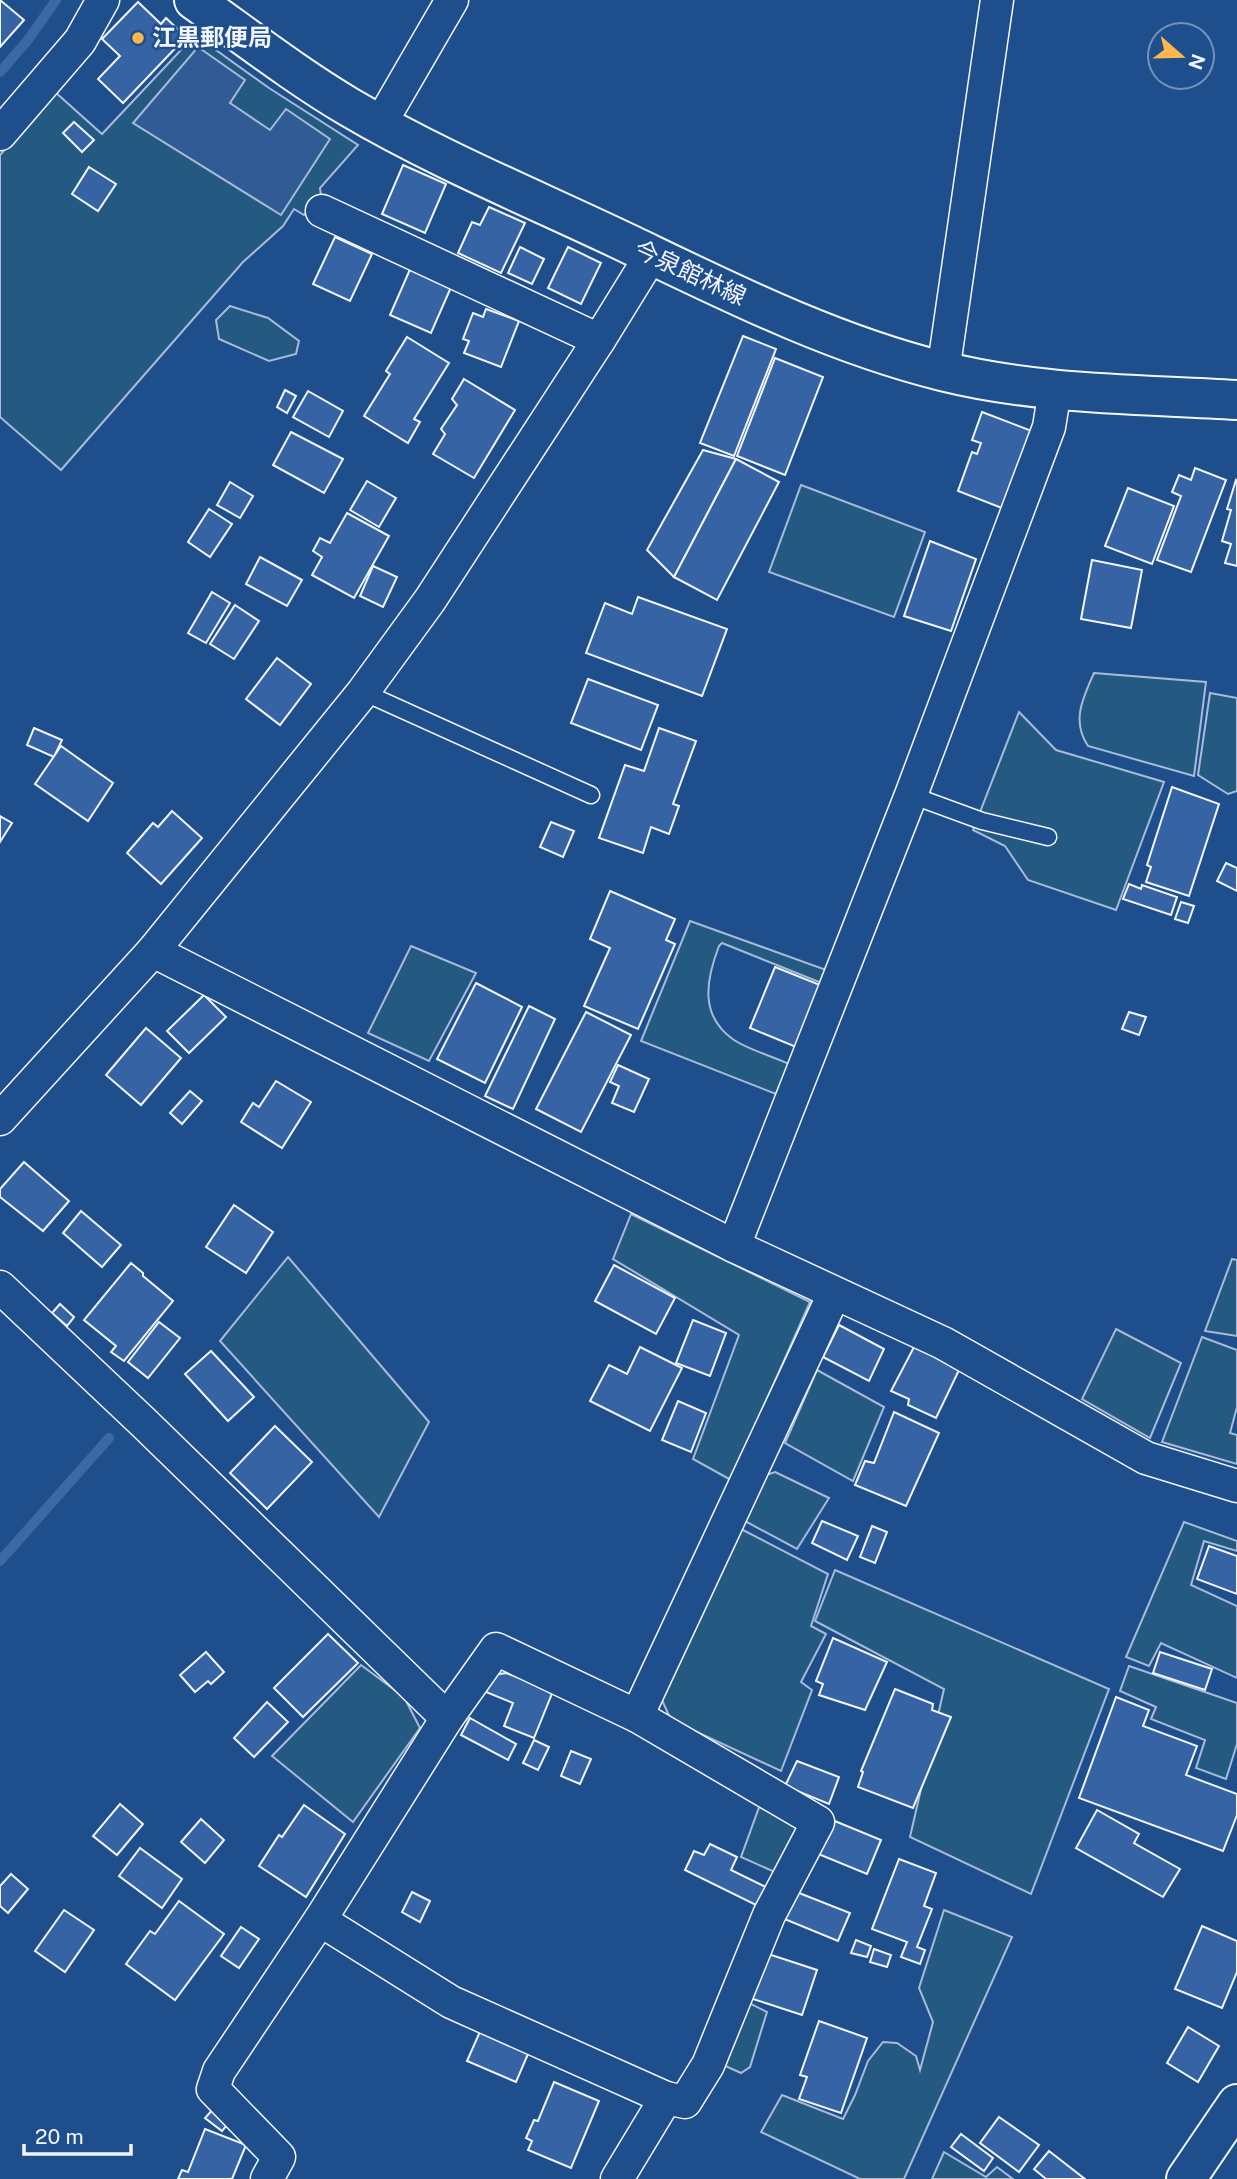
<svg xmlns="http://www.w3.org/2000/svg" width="1237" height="2179" viewBox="0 0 1237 2179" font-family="'Public Sans','Noto Sans JP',sans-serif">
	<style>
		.green { fill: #245a82; stroke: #a8bbd7; stroke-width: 2 }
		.parking { fill: #305b95; stroke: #a8bbd7; stroke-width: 2 }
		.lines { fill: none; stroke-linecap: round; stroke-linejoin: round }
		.stream { stroke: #3b69a3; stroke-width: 10 }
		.building { fill: #3563a3; stroke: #f2f6ff; stroke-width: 2 }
		.service-casing { stroke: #f2f6ff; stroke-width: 19 }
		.minor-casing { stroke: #f2f6ff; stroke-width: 35 }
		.secondary-casing { stroke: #f2f6ff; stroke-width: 42 }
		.service { stroke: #1f4e8c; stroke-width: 16 }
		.minor { stroke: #1f4e8c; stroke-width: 32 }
		.secondary { stroke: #1f4e8c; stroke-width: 38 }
		.poi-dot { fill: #ffb74d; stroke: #1f4e8c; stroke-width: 2.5 }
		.labels { text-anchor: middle; stroke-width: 5; stroke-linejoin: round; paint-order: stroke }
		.poi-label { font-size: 24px; font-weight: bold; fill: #f2f6ff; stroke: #1f4e8c; text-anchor: start }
		.street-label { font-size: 24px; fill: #f2f6ff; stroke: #1f4e8c }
	</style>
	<rect width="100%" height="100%" fill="#1f4e8c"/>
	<g class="green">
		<polygon points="195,35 269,88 358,145 320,188 321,196 304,215 294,209 283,226 243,262 61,470 0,417 0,155 55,92 102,134"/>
		<polygon points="230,306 268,318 299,341 296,354 269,361 219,339 216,320"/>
		<polygon points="801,485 925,532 894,617 769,572"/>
		<path d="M1094,673L1206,682L1194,776L1088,746C1071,721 1083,698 1094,673Z"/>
		<polygon points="1210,693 1237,698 1237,791 1228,794 1198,775"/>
		<polygon points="1019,712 1056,750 1164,782 1116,910 1028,880 1005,846 973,830"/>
		<path d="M690,921L829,971L824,984L722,943L719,946C706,980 699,1016 734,1040C749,1050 772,1056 789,1064L776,1094L641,1041Z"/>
		<polygon points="411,946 476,973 429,1061 368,1033"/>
		<polygon points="631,1214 810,1302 731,1480 693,1459 739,1335 613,1259"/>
		<polygon points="288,1257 429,1422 379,1517 220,1341"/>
		<polygon points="1232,1259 1237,1260 1237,1336 1205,1331"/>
		<polygon points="1116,1329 1181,1363 1150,1438 1082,1399"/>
		<polygon points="1202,1337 1237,1350 1237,1407 1230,1433 1237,1435 1237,1464 1162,1442"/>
		<polygon points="817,1370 884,1407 853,1481 785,1443"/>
		<polygon points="775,1472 829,1498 797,1549 743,1520 766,1475"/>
		<polygon points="1184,1522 1237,1541 1237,1551 1204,1541 1191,1585 1237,1606 1237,1678 1161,1643 1149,1666 1126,1657"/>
		<polygon points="741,1529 828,1574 811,1626 826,1634 801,1682 812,1690 781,1771 671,1720 661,1698"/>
		<polygon points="835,1570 1109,1689 1031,1894 910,1837 944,1689 815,1621"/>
		<polygon points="361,1665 404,1697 420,1728 353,1822 272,1756"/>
		<polygon points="1129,1666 1237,1703 1237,1744 1226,1779 1196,1768 1205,1740 1151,1719 1156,1707 1120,1691"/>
		<polygon points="761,1802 803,1822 777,1873 741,1857"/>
		<polygon points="944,1910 1012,1937 904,2179 860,2179 761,2132 782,2095 843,2119 855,2095 868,2061 883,2042 897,2043 916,2056 920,2070 933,2022 919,1988"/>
		<polygon points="747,2002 767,2012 750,2067 741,2073 721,2064"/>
		<polygon points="944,2152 986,2177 997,2167 1013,2179 932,2179"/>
	</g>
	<polygon class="parking" points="198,47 245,80 230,103 270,130 286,109 330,139 281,215 133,123"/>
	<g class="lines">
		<g class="stream">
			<polyline points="0,72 28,40 56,0"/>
			<polyline points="0,1561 109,1438"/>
		</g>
	</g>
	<g class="building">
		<polygon points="0,0 24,20 0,47"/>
		<polygon points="138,2 161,24 166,18 186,37 123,103 98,79 120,56 102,39"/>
		<polygon points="74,122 94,140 82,152 63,133"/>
		<polygon points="403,165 446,184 425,233 382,214"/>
		<polygon points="89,167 116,184 98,211 72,194"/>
		<polygon points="489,207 525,223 501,273 458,253 472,222 480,225"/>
		<polygon points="335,237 372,254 350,301 313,284"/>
		<polygon points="520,247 544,259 532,284 508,273"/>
		<polygon points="568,247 601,263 581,304 548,288"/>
		<polygon points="411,267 452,285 431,333 390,315"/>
		<polygon points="486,309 519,321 501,367 464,353 469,341 463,339 473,313 483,317"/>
		<polygon points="743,336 776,349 734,456 700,443"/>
		<polygon points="407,337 449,363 414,419 420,422 408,443 364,416 390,374 386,371"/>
		<polygon points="775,358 823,377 785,475 737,456"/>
		<polygon points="464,379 515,410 474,478 433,454 445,434 441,429 457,405 452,399"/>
		<polygon points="285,390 296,396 287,413 277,407"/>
		<polygon points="308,391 343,411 329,437 293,417"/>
		<polygon points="982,412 1037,433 1007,510 958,491 972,452 977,454 981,443 972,440"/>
		<polygon points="291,432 343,459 324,493 273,465"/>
		<polygon points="703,450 736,459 674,577 647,550"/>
		<polygon points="736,459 779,482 717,600 674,577"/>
		<polygon points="1195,468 1226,480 1191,572 1157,560 1181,496 1172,492 1179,475 1191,480"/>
		<polygon points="1236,480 1237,481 1237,566 1225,563 1231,544 1222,541 1231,510 1227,509"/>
		<polygon points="367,481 396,498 379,527 350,510"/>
		<polygon points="230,482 253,496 240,518 217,505"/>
		<polygon points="1128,488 1174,506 1152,564 1105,546"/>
		<polygon points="209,509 232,524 210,557 188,542"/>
		<polygon points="347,513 389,536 354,598 312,575 322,557 313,551 320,538 330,543"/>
		<polygon points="930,541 976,559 951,631 904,616"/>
		<polygon points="260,557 302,580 287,606 246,584"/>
		<polygon points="1092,560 1142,570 1131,628 1081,619"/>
		<polygon points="373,566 397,577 383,607 360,596"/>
		<polygon points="212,592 230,603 206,643 188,633"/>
		<polygon points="638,597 727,629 702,696 586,653 605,603 632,614"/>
		<polygon points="235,605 259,621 234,659 210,644"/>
		<polygon points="277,658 311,684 280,725 246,699"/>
		<polygon points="588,679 658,705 641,750 571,723"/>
		<polygon points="34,728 62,740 54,757 27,745"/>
		<polygon points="659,728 696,741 673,804 679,806 669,834 651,827 643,853 599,838 625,765 644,771"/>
		<polygon points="61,746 113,783 88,821 35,784"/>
		<polygon points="1172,787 1219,804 1189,896 1146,882 1151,867 1147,865"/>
		<polygon points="172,811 202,838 161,884 127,853 153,823 158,827"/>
		<polygon points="0,816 12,823 0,842"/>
		<polygon points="551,822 574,831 563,857 540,847"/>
		<polygon points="1226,863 1237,868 1237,891 1217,881"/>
		<polygon points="1129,884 1141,889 1142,885 1177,897 1171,915 1123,899"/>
		<polygon points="610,891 675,919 666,940 675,944 638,1029 584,1006 610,948 590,939"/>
		<polygon points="1181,902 1194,906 1188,923 1175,919"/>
		<polygon points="775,967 820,985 796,1047 750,1028"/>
		<polygon points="476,983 522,1007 485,1083 437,1059"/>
		<polygon points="204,995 226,1017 189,1053 167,1031"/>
		<polygon points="529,1006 555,1019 513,1109 485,1096"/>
		<polygon points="586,1012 631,1035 581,1132 536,1109"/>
		<polygon points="1129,1012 1146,1017 1139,1035 1122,1029"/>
		<polygon points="146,1028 181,1058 141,1105 106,1075"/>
		<polygon points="618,1065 649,1079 634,1112 612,1103 619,1086 610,1082"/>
		<polygon points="276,1081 311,1102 282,1148 241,1122 253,1103 259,1107"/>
		<polygon points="190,1091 202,1101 182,1124 170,1113"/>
		<polygon points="24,1162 69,1201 43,1231 0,1197 0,1189"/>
		<polygon points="234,1205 273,1232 246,1273 206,1247"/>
		<polygon points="81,1211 121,1245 102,1267 63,1233"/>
		<polygon points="131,1263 143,1273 143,1276 173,1301 124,1361 111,1352 116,1346 84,1320"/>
		<polygon points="614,1265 675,1298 656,1334 595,1301"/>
		<polygon points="60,1304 74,1317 67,1326 52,1313"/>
		<polygon points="693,1320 726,1333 710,1376 676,1363"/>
		<polygon points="159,1322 180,1338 148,1378 128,1362"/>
		<polygon points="839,1325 884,1349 869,1381 823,1357"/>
		<polygon points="640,1347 682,1368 650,1431 590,1401 609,1365 627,1374"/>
		<polygon points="914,1347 960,1368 936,1418 908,1405 909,1399 891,1391"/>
		<polygon points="211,1351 254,1397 228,1421 185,1374"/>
		<polygon points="678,1401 706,1413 691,1452 662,1440"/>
		<polygon points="894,1412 939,1433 906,1506 855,1485 865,1461 874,1463"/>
		<polygon points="275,1426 312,1462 267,1509 230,1473"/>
		<polygon points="822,1521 858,1536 847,1560 812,1543"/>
		<polygon points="872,1526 887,1532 875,1563 860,1557"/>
		<polygon points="1209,1546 1237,1556 1237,1594 1197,1579"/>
		<polygon points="328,1634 358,1663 303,1717 274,1688"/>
		<polygon points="833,1638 887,1662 865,1710 819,1695 823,1684 816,1681"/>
		<polygon points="206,1652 224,1672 211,1684 208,1681 195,1692 180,1675"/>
		<polygon points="1160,1652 1212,1669 1205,1690 1153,1673"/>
		<polygon points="506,1673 553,1691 534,1738 504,1726 513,1703 486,1692 493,1675"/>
		<polygon points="895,1689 933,1704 932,1710 951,1717 913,1808 858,1787 863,1772 861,1771"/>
		<polygon points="1116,1697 1149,1710 1143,1726 1197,1746 1186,1775 1237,1794 1237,1815 1223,1851 1079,1798"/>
		<polygon points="267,1702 288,1722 254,1757 234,1738"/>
		<polygon points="470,1718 516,1744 508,1760 461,1735"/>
		<polygon points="534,1740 549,1747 538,1770 523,1763"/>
		<polygon points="571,1751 591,1759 580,1784 561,1776"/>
		<polygon points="797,1761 839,1777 829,1804 785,1786"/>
		<polygon points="120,1804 143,1824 117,1855 93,1836"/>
		<polygon points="304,1805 345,1834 306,1897 259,1866 279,1835 282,1837"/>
		<polygon points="1097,1810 1139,1834 1134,1843 1180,1869 1163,1897 1076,1848"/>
		<polygon points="825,1817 881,1840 867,1874 811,1851"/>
		<polygon points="201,1819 224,1840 205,1863 181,1842"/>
		<polygon points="710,1844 737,1857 731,1870 770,1889 762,1908 685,1870 694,1851 704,1855"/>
		<polygon points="140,1848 182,1879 162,1908 119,1876"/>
		<polygon points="899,1859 936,1873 924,1906 932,1909 917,1947 925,1950 920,1964 901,1957 907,1942 872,1929"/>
		<polygon points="11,1874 28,1889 8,1913 0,1906 0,1886"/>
		<polygon points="794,1891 850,1913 838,1941 782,1918"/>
		<polygon points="412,1892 430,1901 420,1922 402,1912"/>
		<polygon points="179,1901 224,1934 175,2000 126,1964 150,1931 155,1934"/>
		<polygon points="64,1910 94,1930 65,1972 35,1951"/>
		<polygon points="1202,1926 1237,1941 1237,1972 1222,2008 1175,1989"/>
		<polygon points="241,1927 259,1939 239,1968 221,1956"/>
		<polygon points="856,1940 871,1946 867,1957 851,1953"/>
		<polygon points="874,1949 891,1955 887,1967 870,1962"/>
		<polygon points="762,1952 817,1970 802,2015 747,1997"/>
		<polygon points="819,2021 867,2038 841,2113 799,2099 807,2077 800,2075"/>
		<polygon points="482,2027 531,2047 516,2082 467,2061"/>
		<polygon points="1188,2027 1219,2046 1198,2082 1167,2063"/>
		<polygon points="554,2082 599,2101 571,2168 528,2150 532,2141 526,2138 534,2120 538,2121"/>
		<polygon points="214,2108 230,2121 222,2131 205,2118"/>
		<polygon points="999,2117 1039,2145 1019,2172 980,2143"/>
		<polygon points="205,2129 246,2145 232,2179 178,2179 182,2170 188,2172"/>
		<polygon points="961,2134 993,2158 984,2171 951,2147"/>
		<polygon points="1049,2151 1085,2179 1046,2179 1034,2169"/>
	</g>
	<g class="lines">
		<defs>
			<g id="service">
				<polyline points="363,692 591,795"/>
				<polyline points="911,795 982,821 1048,837"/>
			</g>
			<g id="minor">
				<polyline points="380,124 452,0"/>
				<polyline points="0,134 80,41 103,0"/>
				<polyline points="322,211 599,340"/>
				<polyline points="943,372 997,0"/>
				<polyline points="153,951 734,1246 943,1343 1146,1458 1237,1486"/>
				<polyline points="0,1119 153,951 363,692 430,600 599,340 641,272 650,254"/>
				<polyline points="734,1246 911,795 1049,427 1055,390"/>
				<polyline points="0,1287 144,1423 447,1718"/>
				<polyline points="637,1716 818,1822 769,1915 708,2065 685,2102 666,2098"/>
				<polyline points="320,1920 451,2002 666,2098 617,2179"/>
				<polyline points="267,2179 279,2157 213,2089 219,2071 320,1920 447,1718 496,1649 637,1716 834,1294"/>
			</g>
			<g id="secondary">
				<path d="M194,0C245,36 295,75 349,107C439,160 537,200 631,245C731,293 833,344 942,371C1038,395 1139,394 1237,400"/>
				<polyline points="1186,2179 1237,2104"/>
			</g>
		</defs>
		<use href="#service" class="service-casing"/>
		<use href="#minor" class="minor-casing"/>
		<use href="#secondary" class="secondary-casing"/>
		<use href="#service" class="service"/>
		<use href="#minor" class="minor"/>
		<use href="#secondary" class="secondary"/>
	</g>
	<circle class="poi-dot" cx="138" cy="38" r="7"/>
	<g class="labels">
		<g class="poi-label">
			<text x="152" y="46">江黒郵便局</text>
		</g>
		<g class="street-label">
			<text transform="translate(690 273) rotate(25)" y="8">今泉館林線</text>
		</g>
	</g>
	<g transform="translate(1181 56) rotate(110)"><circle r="33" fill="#1f4e8c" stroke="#7391ba" stroke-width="2"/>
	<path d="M0-5L12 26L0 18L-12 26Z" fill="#ffb74d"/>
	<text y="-10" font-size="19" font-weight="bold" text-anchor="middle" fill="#f2f6ff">N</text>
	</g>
	<path d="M24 2144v10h107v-10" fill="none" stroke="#f2f6ff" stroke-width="3.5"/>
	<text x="35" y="2144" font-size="21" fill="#f2f6ff" stroke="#1f4e8c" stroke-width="5" paint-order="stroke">20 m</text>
</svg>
